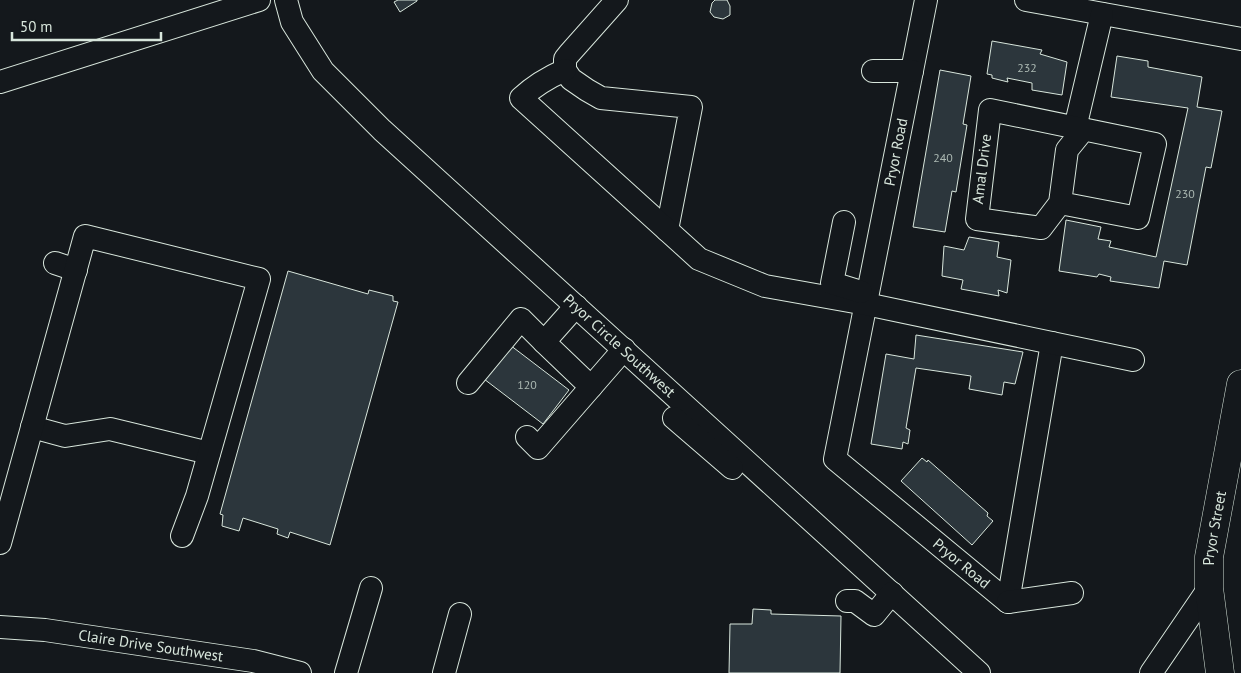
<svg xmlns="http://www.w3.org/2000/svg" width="1241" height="673" viewBox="0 0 1241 673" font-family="'PT Sans',sans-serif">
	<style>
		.building { fill: #2c363c; stroke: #d8e6dc }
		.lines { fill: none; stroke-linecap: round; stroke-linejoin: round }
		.minor-casing { stroke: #d8e6dc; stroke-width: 24 }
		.major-casing { stroke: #d8e6dc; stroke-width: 29 }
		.minor { stroke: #14181c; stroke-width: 22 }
		.major { stroke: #14181c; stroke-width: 28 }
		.labels { text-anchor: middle; stroke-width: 4; stroke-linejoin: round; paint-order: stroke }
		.number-label { font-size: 12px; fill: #adbab4 }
		.street-label { font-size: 15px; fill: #d8e6dc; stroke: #14181c }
	</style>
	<rect width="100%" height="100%" fill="#14181c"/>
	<g class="building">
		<polygon points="398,0 417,0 417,1 400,12 394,2"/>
		<polygon points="715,0 727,0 730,6 730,15 723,19 714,17 710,12 712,3"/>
		<polygon points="992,41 1042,50 1040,54 1067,62 1062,95 1032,90 1032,83 1007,78 1008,82 992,78 992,75 987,74"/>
		<polygon points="1117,56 1148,61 1148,67 1202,77 1197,107 1222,111 1211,168 1206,167 1187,265 1164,261 1159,288 1110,281 1111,277 1099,274 1097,277 1059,271 1066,220 1101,227 1098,239 1111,241 1109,247 1156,257 1188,108 1111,97"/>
		<polygon points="940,70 971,76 963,124 967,125 956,192 952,191 945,232 913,227"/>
		<polygon points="969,237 999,242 997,257 1011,260 1007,293 998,290 999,296 961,289 963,280 942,276 944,246 964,250"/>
		<polygon points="288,271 368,294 369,290 393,296 393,301 398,302 330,545 290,532 288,538 277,534 278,529 243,518 239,531 222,526 223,515 220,514"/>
		<polygon points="916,335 1023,352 1015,384 1004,382 1002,395 969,389 971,376 916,368 906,428 910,430 908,444 903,442 902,449 871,444 886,354 914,359"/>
		<polygon points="510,345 569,390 543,424 484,379"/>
		<polygon points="922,458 927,462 928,460 988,513 987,516 993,521 972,545 901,481"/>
		<polygon points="753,609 771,610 771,614 841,616 840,673 729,673 730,624 752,624"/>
	</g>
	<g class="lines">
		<defs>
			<g id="minor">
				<path id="s1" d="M286,0L292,22L323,71L382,130L979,673"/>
				<polyline points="617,0 569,54 565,59 565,70 571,79 587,90 601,98 691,107 667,230"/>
				<path id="s2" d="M926,0L835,459L1008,602L1052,343"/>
				<polyline points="1026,0 1241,39"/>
				<path d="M565,70C549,77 534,86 521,98L699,259L765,286L866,304L1133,360"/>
				<polyline points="873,71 912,71"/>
				<polyline points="0,82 259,0"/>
				<polyline points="1075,128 1102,14"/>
				<polyline points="1060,203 1138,218 1155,144 990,110 977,219 1041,228 1060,203 1067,150 1084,129"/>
				<polyline points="844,222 832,283 861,292"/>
				<polyline points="55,263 76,270"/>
				<polyline points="544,342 591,387"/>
				<polyline points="468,383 521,319 544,342 576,306"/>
				<polyline points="674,418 732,468"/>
				<polyline points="32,427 65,436 110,429 209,453"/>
				<polyline points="527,437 538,448 624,349"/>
				<polyline points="0,543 85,236 259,279 197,496 182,536"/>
				<polyline points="847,601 855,601 874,615 892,593"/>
				<polyline points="1008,602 1072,593"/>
				<path id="s3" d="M0,627L45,630L253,661L300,673"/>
				<polyline points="346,673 371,588"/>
				<polyline points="444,673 460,614"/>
				<polyline points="1151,673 1209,588"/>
			</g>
			<g id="major">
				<path id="s4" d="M1220,673L1209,588V557L1241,384"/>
			</g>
		</defs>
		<use href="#minor" class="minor-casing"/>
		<use href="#major" class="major-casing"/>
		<use href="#minor" class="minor"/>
		<use href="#major" class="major"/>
	</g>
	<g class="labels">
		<g class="number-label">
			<text x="1027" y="72">232</text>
			<text x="943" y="162">240</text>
			<text x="1185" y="198">230</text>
			<text x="527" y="389">120</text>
		</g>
		<g class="street-label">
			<text transform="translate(896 152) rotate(-79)" y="5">Pryor Road</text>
			<text transform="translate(982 169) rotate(-83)" y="5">Amal Drive</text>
			<text dy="5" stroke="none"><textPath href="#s1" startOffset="485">Pryor Circle Southwest</textPath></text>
			<text dy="5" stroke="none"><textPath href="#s4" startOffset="146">Pryor Street</textPath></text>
			<text dy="5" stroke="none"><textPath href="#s2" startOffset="632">Pryor Road</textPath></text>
			<text dy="5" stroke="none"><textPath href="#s3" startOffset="152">Claire Drive Southwest</textPath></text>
		</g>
	</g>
	<path d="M12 32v8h149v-8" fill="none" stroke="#d8e6dc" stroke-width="2.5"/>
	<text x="20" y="32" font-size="15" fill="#d8e6dc" stroke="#14181c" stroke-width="4" paint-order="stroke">50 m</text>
</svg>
